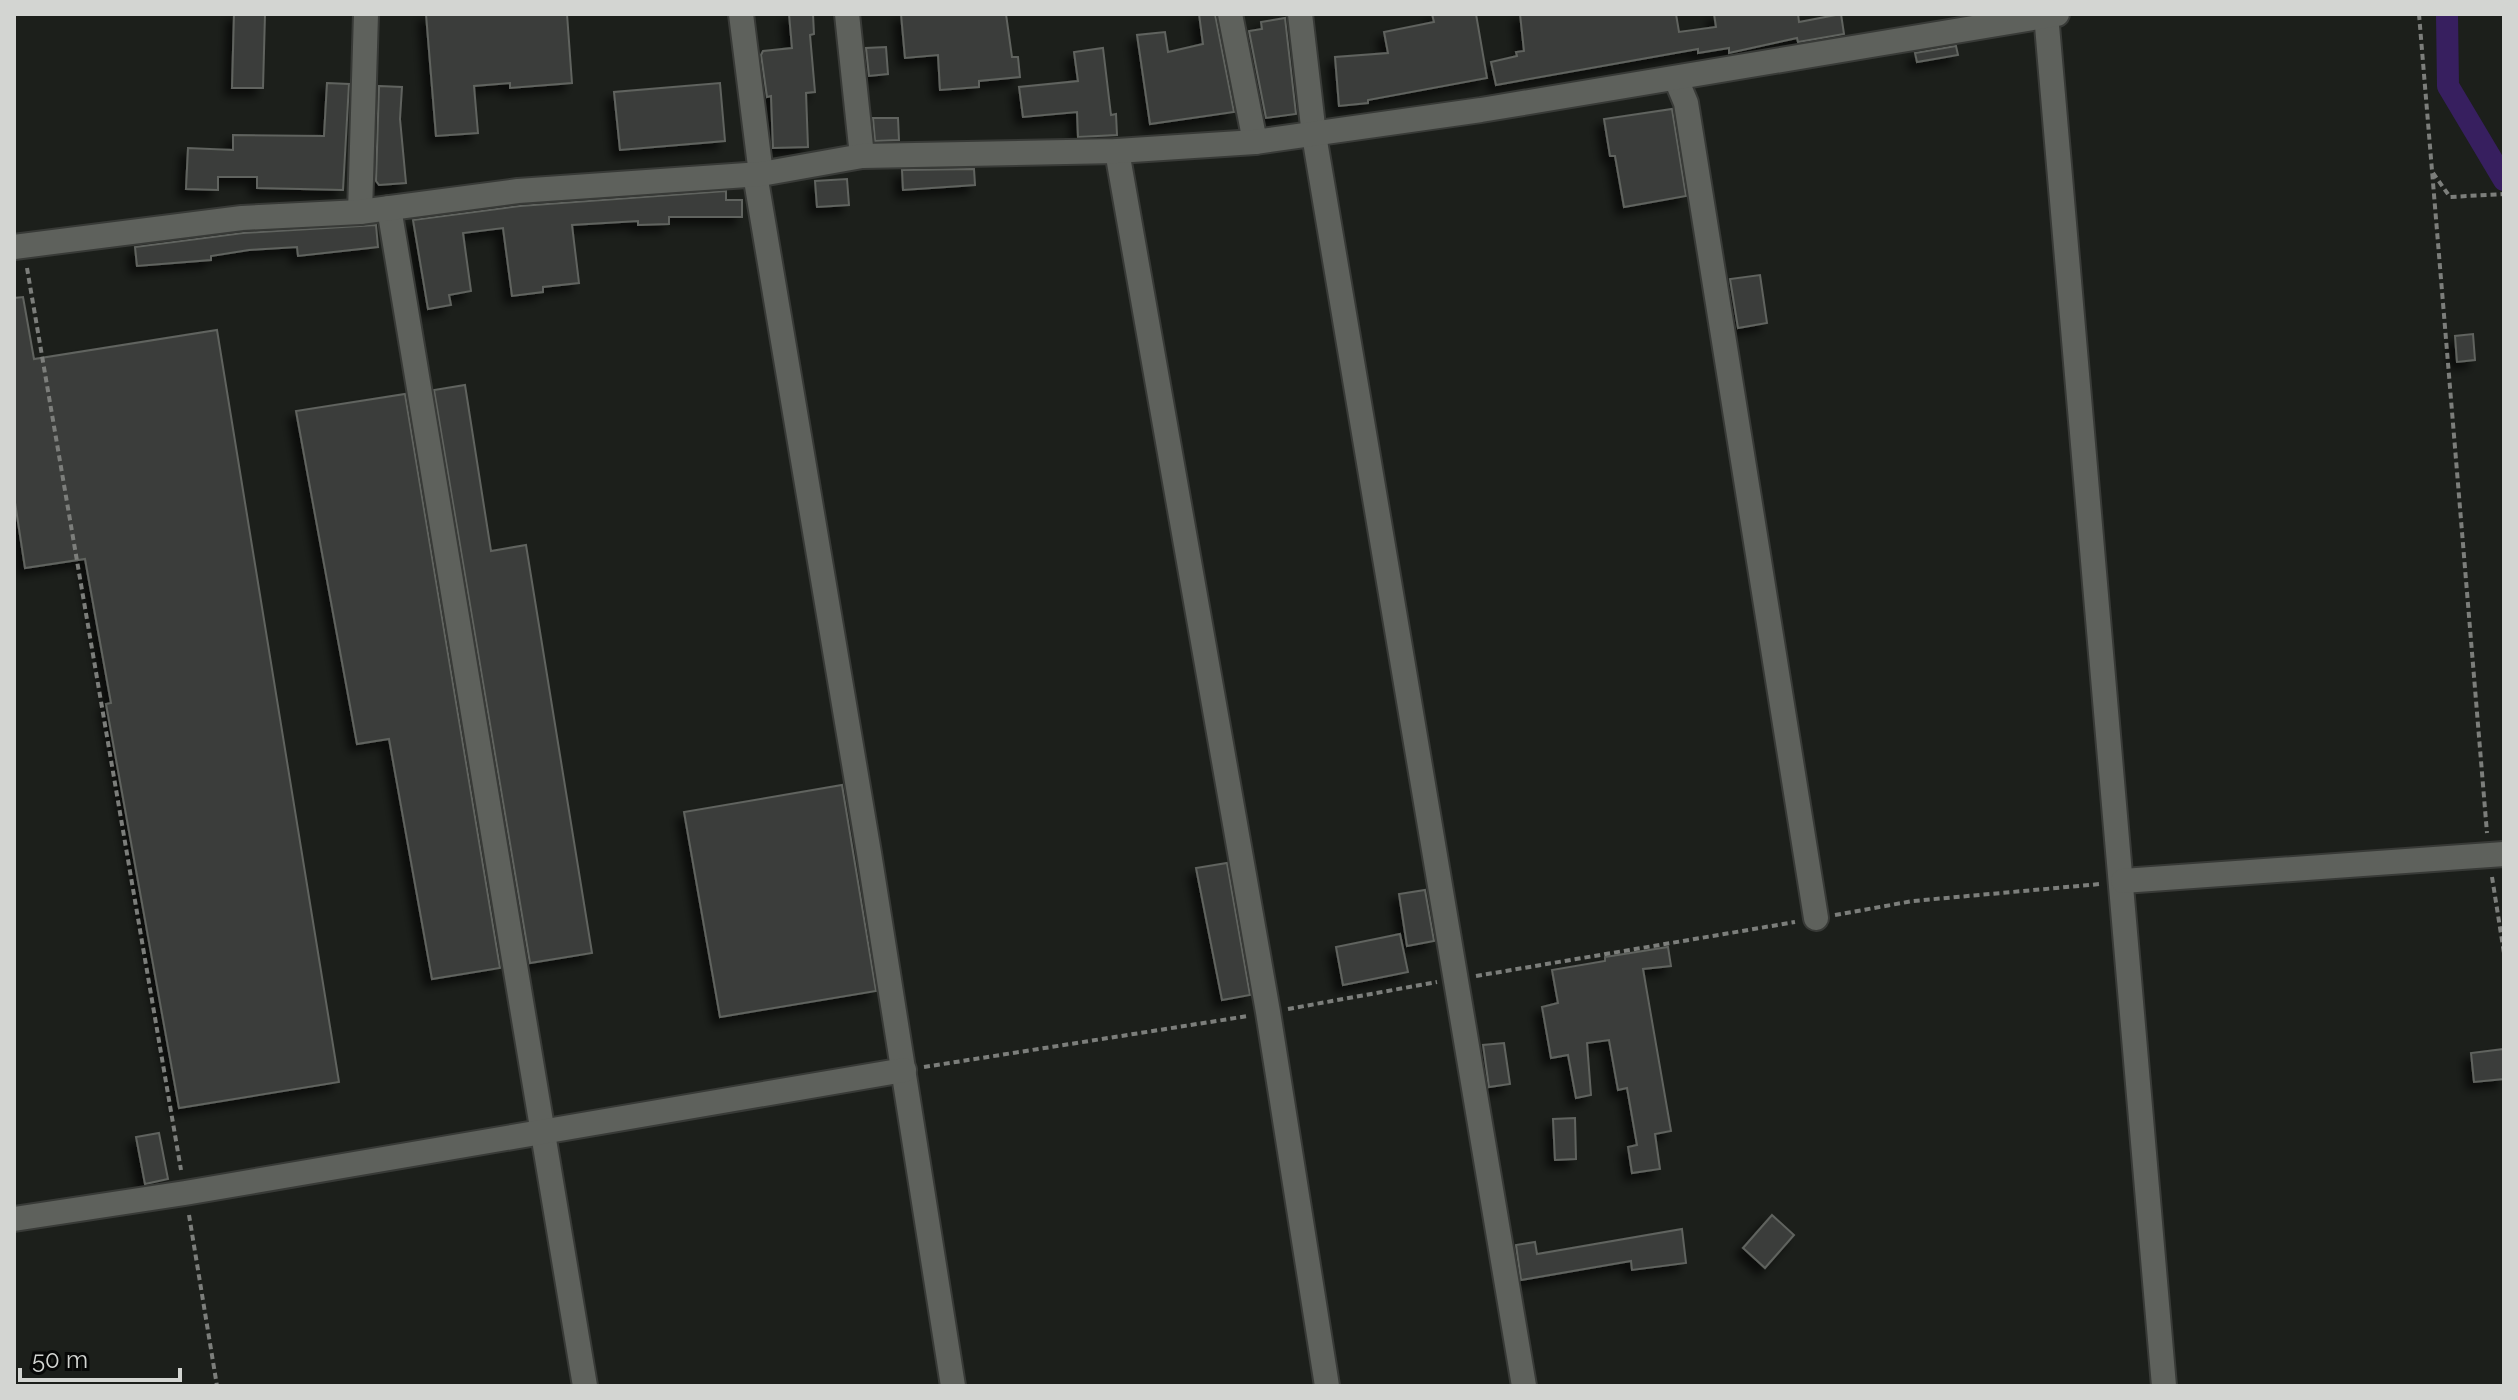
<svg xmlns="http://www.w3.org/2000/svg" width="2518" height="1400" viewBox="0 0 2518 1400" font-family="Raleway,sans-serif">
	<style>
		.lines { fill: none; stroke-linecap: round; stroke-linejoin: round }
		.canal { stroke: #371f5f; stroke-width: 22 }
		.building { fill: #3b3e3a; stroke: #60635f; stroke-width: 2; filter: url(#shadow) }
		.minor-casing { stroke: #383a37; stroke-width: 28 }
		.path { stroke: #7c7e7b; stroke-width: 4; stroke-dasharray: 6 4; stroke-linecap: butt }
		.minor { stroke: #5e615c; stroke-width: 24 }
	</style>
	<defs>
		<filter id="shadow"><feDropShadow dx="-7" dy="7" stdDeviation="4" flood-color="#0009"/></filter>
	</defs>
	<rect width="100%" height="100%" fill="#1c1f1b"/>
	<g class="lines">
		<polyline class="canal" points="2447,14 2448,86 2504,180"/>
	</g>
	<g class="building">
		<polygon points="234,14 265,14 263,88 232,88"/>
		<polygon points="426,14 567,14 572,83 510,88 510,83 474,86 478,133 436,136"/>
		<polygon points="789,14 813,14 814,34 810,35 815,92 806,93 808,147 773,148 771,96 767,97 761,55 763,51 792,48"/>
		<polygon points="901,14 1006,14 1012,57 1018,57 1020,77 979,81 979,87 940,90 938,55 905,58"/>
		<polygon points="1199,14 1215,14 1234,112 1150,124 1137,35 1165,32 1168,52 1203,44"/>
		<polygon points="1432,14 1476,14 1487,78 1368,100 1368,103 1339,106 1335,57 1388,53 1384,32 1434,22"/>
		<polygon points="1520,14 1676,14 1679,32 1716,27 1714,14 1798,14 1799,22 1841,14 1844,34 1798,42 1797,38 1729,53 1729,48 1698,53 1698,49 1496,85 1491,62 1517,56 1516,52 1524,51"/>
		<polygon points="1285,18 1296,114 1266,118 1249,31 1262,29 1261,22"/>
		<polygon points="1956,46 1958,55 1917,62 1915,53"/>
		<polygon points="886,47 888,74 869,76 866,48"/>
		<polygon points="1103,48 1111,115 1116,114 1117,135 1078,137 1077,112 1023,117 1019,87 1078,81 1074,52"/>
		<polygon points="327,83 349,84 343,190 257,188 257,177 218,177 218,190 186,189 188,148 233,150 233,135 324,136"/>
		<polygon points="720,83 725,141 620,150 614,92"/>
		<polygon points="379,86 402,87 400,119 406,183 379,185 376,181"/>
		<polygon points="1672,109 1686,196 1624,207 1615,156 1610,156 1604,119"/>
		<polygon points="873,118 898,118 899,140 875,141"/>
		<polygon points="974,169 975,185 903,190 902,170"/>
		<polygon points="847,179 849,205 817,207 815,181"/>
		<polygon points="726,191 726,200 742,200 742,217 669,217 669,224 638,225 638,221 572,225 579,283 543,287 543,292 512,296 503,228 463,233 471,291 449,295 451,305 428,309 413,220 520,206"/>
		<polygon points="376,225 378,247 298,256 297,247 249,250 211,256 211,260 137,266 135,247 243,233"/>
		<polygon points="1760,275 1767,323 1738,328 1730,279"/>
		<polygon points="23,297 34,359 217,330 339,1082 179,1108 106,704 111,703 85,559 25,568 14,496 14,298"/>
		<polygon points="2473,334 2475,360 2457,362 2455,336"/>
		<polygon points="465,385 491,551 526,545 592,953 530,963 434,390"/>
		<polygon points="405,394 500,968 432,979 389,739 357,744 296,411"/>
		<polygon points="842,785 876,991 720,1017 684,812"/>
		<polygon points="1227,863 1250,995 1222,1000 1196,868"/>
		<polygon points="1425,890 1434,941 1407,946 1399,894"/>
		<polygon points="1400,934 1408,972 1343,985 1336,947"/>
		<polygon points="1668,947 1671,966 1643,969 1671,1131 1655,1134 1660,1169 1632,1173 1628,1147 1637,1145 1627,1088 1618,1090 1609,1040 1587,1043 1591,1095 1576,1098 1568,1055 1551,1058 1542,1007 1558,1003 1552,970 1605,961 1605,957"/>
		<polygon points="1504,1043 1510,1084 1489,1087 1483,1045"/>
		<polygon points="2504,1049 2504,1079 2474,1082 2471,1053"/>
		<polygon points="1575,1118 1576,1159 1555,1160 1553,1119"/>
		<polygon points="159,1133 168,1179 145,1184 136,1137"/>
		<polygon points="1772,1215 1794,1235 1765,1268 1743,1248"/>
		<polygon points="1682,1229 1686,1263 1632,1270 1631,1261 1521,1280 1516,1245 1535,1242 1537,1254"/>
	</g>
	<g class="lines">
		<defs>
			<g id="minor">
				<polyline points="741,14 761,174"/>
				<polyline points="847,14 862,156"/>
				<polyline points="1230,14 1255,142"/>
				<polyline points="1300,14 1314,135 1524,1386"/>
				<polyline points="2046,14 2164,1386"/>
				<polyline points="1676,79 1686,103 1816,918"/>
				<polyline points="1117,151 1268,1012 1327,1386"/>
				<polyline points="755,174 869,853 953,1386"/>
				<polyline points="389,208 585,1386"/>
				<polyline points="360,212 366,14"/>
				<polyline points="14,247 242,218 360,212 518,191 761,174 862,156 1117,151 1255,142 1481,110 2057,14"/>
				<polyline points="2123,881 2504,854"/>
				<polyline points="14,1219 185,1193 904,1070"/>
			</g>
		</defs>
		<use href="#minor" class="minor-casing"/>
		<g class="path">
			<polyline points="2419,14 2487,833"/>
			<polyline points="2433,173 2450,197 2504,194"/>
			<polyline points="27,268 181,1170"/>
			<polyline points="2492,877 2504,953"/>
			<polyline points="1835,915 1913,901 2100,884"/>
			<polyline points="1476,976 1795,922"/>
			<polyline points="1288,1009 1437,982"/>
			<polyline points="924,1067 1248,1016"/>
			<polyline points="189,1215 217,1386"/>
		</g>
		<use href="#minor" class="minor"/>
	</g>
	<rect width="2518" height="1400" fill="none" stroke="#d3d5d2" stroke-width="32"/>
	<path d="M20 1368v12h160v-12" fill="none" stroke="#d3d5d2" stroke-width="4"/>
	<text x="32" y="1368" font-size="24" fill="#d3d5d2" stroke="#070807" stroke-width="6" paint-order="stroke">50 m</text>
</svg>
